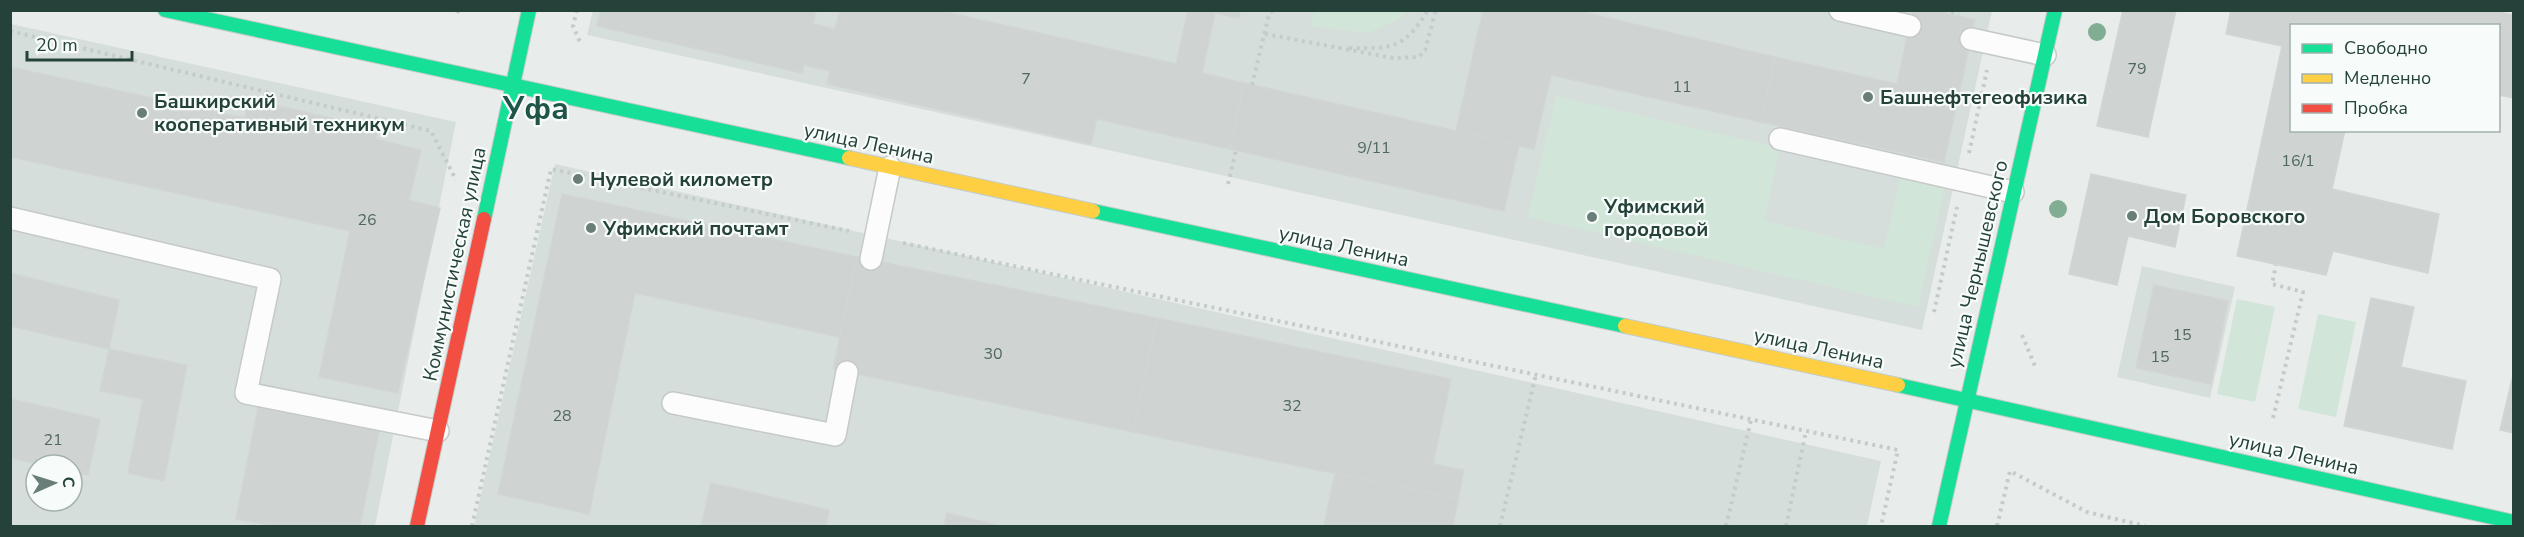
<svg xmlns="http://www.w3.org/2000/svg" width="2524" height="537" viewBox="0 0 2524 537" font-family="'Nunito Sans',sans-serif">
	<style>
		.built { fill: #d6dedb; fill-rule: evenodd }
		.green { fill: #d1e6d8 }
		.building { fill: #cfd4d2; stroke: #d1d6d4; stroke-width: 1.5 }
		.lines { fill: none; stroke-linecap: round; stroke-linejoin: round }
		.lane-casing { stroke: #c5cac8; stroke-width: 24 }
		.fast-casing { stroke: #c3cbc8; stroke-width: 16 }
		.slow-casing { stroke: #c3cbc8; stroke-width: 16 }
		.jam-casing { stroke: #c3cbc8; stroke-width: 16 }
		.path { stroke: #c3ccca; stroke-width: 4; stroke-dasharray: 3 4.5; stroke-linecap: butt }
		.lane { stroke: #fcfcfc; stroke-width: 21 }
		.fast { stroke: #16e098; stroke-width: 14 }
		.slow { stroke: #ffcf43; stroke-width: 14 }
		.jam { stroke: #f24e42; stroke-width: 14 }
		.tree { fill: #81ae93 }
		.poi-dot { fill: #697e78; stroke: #f7fbf9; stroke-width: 2 }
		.labels { text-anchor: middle; stroke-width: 4.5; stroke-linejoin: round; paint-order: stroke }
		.number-label { font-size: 16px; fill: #506761 }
		.poi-label { font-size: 20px; font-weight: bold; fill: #24423a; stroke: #f7fbf9; text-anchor: start }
		.street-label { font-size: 20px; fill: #24423a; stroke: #f7fbf9 }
		.town-label { font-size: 32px; font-weight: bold; fill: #1f5548; stroke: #f7fbf9 }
	</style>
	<rect width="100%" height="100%" fill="#e8edeb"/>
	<g class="built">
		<polygon points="593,10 1992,11 1922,330 587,35"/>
		<path d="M11,24L456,122L375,526H11ZM36,465H72V501H36Z"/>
		<polygon points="555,164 1881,461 1867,526 474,526"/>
		<polygon points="2142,266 2235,287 2210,398 2117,377"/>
	</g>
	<g class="green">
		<polygon points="1317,11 1317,10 1406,11 1401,18 1368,33 1311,26 1313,14"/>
		<polygon points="1556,96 1780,148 1764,221 1884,249 1901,176 1945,186 1918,307 1528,217"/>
		<polygon points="2237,299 2275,307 2255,402 2217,394"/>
		<polygon points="2318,314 2356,322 2336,417 2298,409"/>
	</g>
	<g class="building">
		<polygon points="601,10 816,10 813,24 835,29 840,10 937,10 1176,64 1188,10 1240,10 1239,18 1215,13 1202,73 1244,83 1230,149 1097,119 1091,144 827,84 830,71 804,65 802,73 597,26"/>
		<polygon points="1483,10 1574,10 1775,57 1761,122 1551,75 1534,149 1456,131"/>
		<polygon points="1913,10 1931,10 1975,20 1944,162 1761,122 1775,57 1897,84"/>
		<polygon points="2123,10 2176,10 2148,137 2097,126"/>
		<polygon points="2231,10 2491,10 2514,15 2514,98 2498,95 2498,26 2292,26 2292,130 2345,130 2332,189 2439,214 2428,273 2333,251 2326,275 2237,256 2282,46 2226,34"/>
		<polygon points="10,67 245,118 248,99 378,129 376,139 421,150 409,200 440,208 398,393 319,377 350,231 10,157"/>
		<polygon points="1244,83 1519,145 1504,211 1230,149"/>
		<polygon points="2091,174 2186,195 2175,247 2128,236 2117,285 2069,274"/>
		<polygon points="562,194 857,257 840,337 635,293 589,514 498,494"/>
		<polygon points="857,257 1157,318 1133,432 833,369"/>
		<polygon points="10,273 119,300 109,349 10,326"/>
		<polygon points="2154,285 2228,301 2211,384 2136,368"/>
		<polygon points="2371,298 2414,307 2401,367 2466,381 2452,449 2344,426"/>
		<polygon points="1157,318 1451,379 1433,464 1464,470 1458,499 1133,432"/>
		<polygon points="109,349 187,365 164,481 128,473 143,399 100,391"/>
		<polygon points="2514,371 2514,433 2500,430"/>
		<polygon points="10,399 100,419 88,475 72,472 72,465 40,465 10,458"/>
		<polygon points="258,407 379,431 360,526 275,526 236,519"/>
		<polygon points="1335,473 1458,499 1453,526 1324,526"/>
		<polygon points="711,483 829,510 826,526 701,526"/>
		<polygon points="947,513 1000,526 944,526"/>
	</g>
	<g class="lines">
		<defs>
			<g id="lane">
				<polyline points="1840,10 1910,26"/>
				<polyline points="1971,39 2045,55"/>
				<polyline points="1780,139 2013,192"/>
				<polyline points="10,218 270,279 246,393 438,431"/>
				<polyline points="871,259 890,167"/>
				<polyline points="673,403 835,435 847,372"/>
			</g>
			<g id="fast">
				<polyline points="165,10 849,158"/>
				<polyline points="1093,211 1625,326"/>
				<polyline points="484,219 529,10"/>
				<polyline points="1898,385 2514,522"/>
				<polyline points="1939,526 2055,10"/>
			</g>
			<g id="slow">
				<polyline points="849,158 1093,211"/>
				<polyline points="1625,326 1898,385"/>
			</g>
			<polyline id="jam" points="417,526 484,219"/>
		</defs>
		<use href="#lane" class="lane-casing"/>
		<use href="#fast" class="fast-casing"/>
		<use href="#slow" class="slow-casing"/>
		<use href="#jam" class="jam-casing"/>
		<g class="path">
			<polyline points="577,10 573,26 581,44"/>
			<polyline points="1944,10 1959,14"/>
			<polyline points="457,13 459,10"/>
			<polyline points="10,31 431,131 456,180"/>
			<polyline points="1265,34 1393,58 1419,57 1425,50 1436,10"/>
			<path d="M1349,48C1392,49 1404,49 1428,10"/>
			<polyline points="1252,85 1269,14 1273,10"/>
			<polyline points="1969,153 1987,70"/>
			<polyline points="1228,184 1236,150"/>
			<polyline points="903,243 1898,450 1881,526"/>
			<polyline points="1934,312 1957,207"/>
			<polyline points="2022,335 2035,366"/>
			<polyline points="2273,418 2303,292 2272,284 2276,265"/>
			<polyline points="472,526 551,169 849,231"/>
			<polyline points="1500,526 1536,374"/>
			<polyline points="1726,526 1751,420"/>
			<polyline points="1786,526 1806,431"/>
			<polyline points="1997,526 2010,471 2087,512 2145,526"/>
		</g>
		<use href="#lane" class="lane"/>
		<use href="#fast" class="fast"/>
		<use href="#slow" class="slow"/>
		<use href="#jam" class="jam"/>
	</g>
	<g class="tree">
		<circle cx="2097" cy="32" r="9"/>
		<circle cx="2058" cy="209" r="9"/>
	</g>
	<g class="poi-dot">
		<circle cx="1868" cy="97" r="6"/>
		<circle cx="142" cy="113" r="6"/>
		<circle cx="578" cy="179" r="6"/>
		<circle cx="2132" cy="216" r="6"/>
		<circle cx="1592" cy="217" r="6"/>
		<circle cx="591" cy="228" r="6"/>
	</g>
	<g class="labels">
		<g class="number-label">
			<text x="2137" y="74">79</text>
			<text x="1026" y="84">7</text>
			<text x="1682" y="92">11</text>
			<text x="1374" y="153">9/11</text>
			<text x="2298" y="166">16/1</text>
			<text x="367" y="225">26</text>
			<text x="2182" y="340">15</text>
			<text x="993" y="359">30</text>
			<text x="2160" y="362">15</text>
			<text x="1292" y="411">32</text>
			<text x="562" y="421">28</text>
			<text x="53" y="445">21</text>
		</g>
		<g class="poi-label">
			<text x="1880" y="104">Башнефтегеофизика</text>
			<text x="154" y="108">Башкирский<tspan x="154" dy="23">кооперативный техникум</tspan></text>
			<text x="590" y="186">Нулевой километр</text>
			<text x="1604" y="213">Уфимский<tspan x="1604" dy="23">городовой</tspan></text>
			<text x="2144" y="223">Дом Боровского</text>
			<text x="603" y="235">Уфимский почтамт</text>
		</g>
		<g class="street-label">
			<text transform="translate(869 143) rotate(12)" y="7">улица Ленина</text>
			<text transform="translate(1344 246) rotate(12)" y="7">улица Ленина</text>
			<text transform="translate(454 264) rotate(-78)" y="7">Коммунистическая улица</text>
			<text transform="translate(1977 264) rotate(-77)" y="7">улица Чернышевского</text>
			<text transform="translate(1819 348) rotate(12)" y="7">улица Ленина</text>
			<text transform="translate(2294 453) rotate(13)" y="7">улица Ленина</text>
		</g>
		<g class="town-label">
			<text x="536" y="119">Уфа</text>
		</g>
	</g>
	<rect width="2524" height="537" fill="none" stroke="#24423a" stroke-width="24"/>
	<rect x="2290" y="24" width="210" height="108" fill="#f7fbf9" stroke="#a3b1ad" stroke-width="1.5"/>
	<rect x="2302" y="44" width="30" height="9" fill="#16e098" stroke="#a3b1ad" stroke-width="1.5"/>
	<text x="2344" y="54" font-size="18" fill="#24423a">Свободно</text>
	<rect x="2302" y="74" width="30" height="9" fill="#ffcf43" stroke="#a3b1ad" stroke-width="1.5"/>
	<text x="2344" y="84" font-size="18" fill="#24423a">Медленно</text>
	<rect x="2302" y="104" width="30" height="9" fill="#f24e42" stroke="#a3b1ad" stroke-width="1.5"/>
	<text x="2344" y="114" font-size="18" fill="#24423a">Пробка</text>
	<g transform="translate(54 483) rotate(87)"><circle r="28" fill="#f7fbf9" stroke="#a3b1ad" stroke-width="1.5"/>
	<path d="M0-4.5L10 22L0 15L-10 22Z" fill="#697e78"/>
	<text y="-9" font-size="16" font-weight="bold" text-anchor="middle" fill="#24423a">С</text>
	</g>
	<path d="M27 51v9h105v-9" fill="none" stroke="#24423a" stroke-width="3"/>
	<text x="36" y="51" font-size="18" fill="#24423a" stroke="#f7fbf9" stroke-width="4.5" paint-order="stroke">20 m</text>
</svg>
